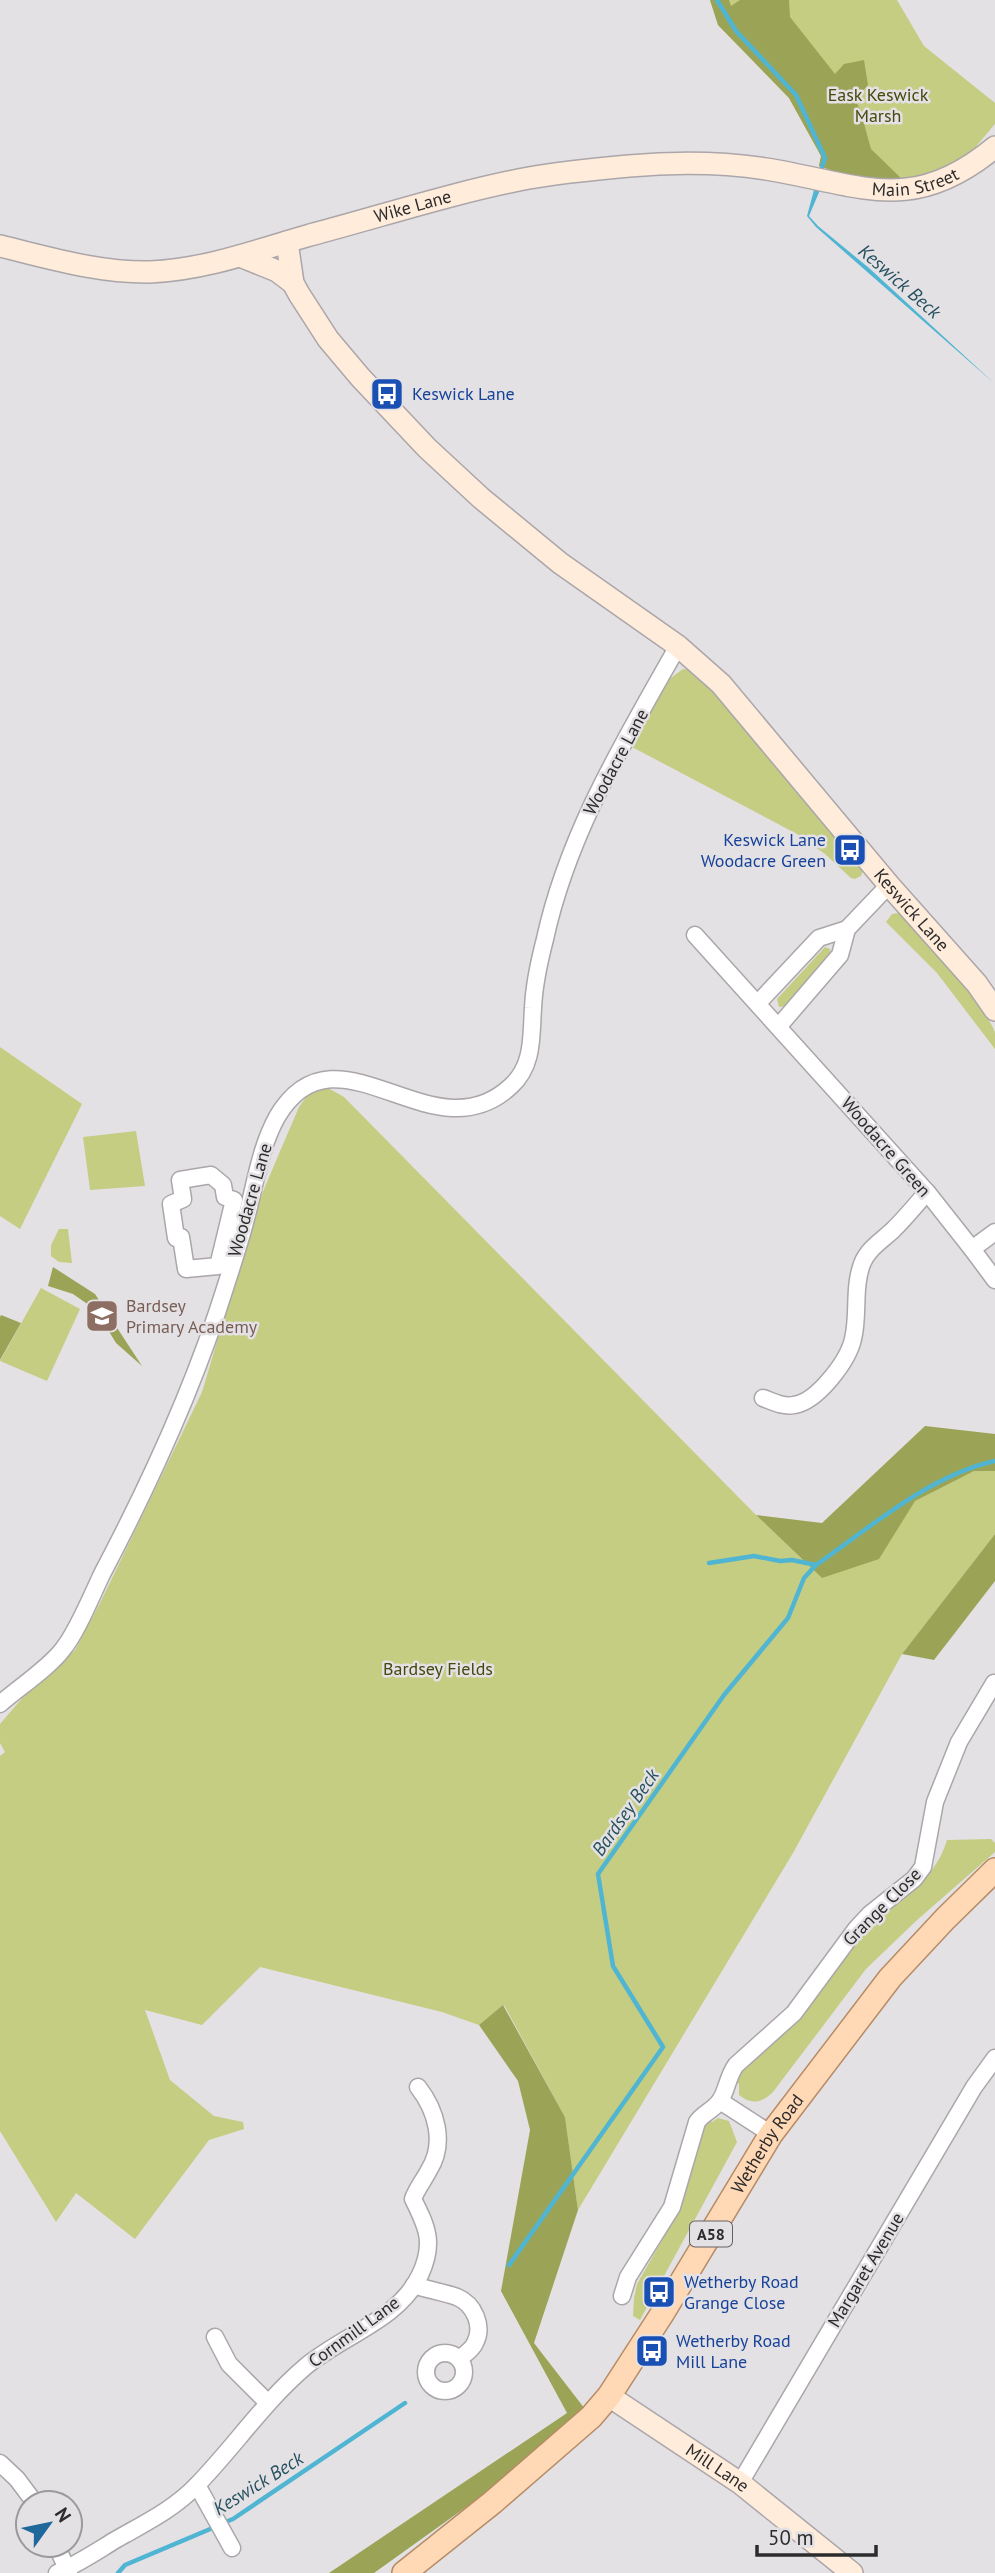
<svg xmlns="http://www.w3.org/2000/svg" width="995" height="2573" viewBox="0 0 995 2573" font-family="'PT Sans',sans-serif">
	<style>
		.green { fill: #c4cd82 }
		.forest { fill: #9ba456 }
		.water { fill: #4fb5d2 }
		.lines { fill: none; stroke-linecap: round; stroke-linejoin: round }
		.stream { stroke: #4fb5d2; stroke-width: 4.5 }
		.street-casing { stroke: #aaa6aa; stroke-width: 19 }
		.secondary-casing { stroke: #aaa6aa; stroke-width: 24 }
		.primary-casing { stroke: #b68b65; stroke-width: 26 }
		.street { stroke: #fff; stroke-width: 16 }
		.secondary { stroke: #ffecda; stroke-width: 21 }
		.primary { stroke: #ffd8b5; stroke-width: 23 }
		.labels { text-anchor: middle; stroke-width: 5; stroke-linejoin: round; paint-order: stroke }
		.shield { fill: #e4e1e5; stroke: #646264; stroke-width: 2 }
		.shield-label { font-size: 16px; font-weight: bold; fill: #2d2c2d }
		.park-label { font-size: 18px; fill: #44490c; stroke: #e4e1e5 }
		.street-label { font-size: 18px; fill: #2d2c2d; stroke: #e4e1e5 }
		.transit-label { font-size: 18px; fill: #164399; stroke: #e4e1e5; text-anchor: start }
		.education-label { font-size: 18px; fill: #785e54; stroke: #e4e1e5; text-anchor: start }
		.water-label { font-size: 19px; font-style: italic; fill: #25515f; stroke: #e4e1e5 }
	</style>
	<rect width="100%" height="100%" fill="#e4e1e5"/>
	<g class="green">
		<polygon points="710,0 897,0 924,46 995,103 995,124 968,156 953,166 905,182 863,181 819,166 821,156 789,98 718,25"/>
		<polygon points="683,669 691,670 714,691 864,869 861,876 855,879 851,878 825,854 797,834 632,747 668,680"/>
		<path d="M899,913C916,923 991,1014 995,1033C995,1037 995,1044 995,1049L937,973L886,922L892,914Z"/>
		<polygon points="825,947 830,949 831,956 786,1006 779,1007 777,999"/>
		<polygon points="0,1047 82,1104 20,1229 0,1216"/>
		<polygon points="328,1088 344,1097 756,1515 822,1578 917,1495 974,1471 995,1471 995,1534 902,1654 793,1853 578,2210 565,2117 504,2005 479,2025 442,2012 260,1967 202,2025 145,2010 170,2080 214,2116 243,2122 244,2129 209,2140 135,2239 76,2193 56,2222 0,2131 0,1756 5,1752 0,1743 0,1724 24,1696 75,1650 101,1601 202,1392 259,1201 281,1149 299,1107 307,1096 318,1090"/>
		<polygon points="136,1131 145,1186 90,1190 83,1137"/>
		<polygon points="59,1229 68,1229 72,1263 59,1262 51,1256 51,1245"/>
		<polygon points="41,1288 80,1309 47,1381 0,1361"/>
		<path d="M991,1839L995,1843V1852L916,1921L866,1969L773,2092C762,2103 751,2105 739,2095V2084L735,2082C753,2053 784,2037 806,2010C827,1984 841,1952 864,1928C895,1895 933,1887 947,1840Z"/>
		<polygon points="718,2118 729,2121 737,2142 640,2320 633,2316 634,2298 637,2284 677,2214 707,2119 712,2122"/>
	</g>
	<g class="forest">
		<polygon points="710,0 729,0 731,6 740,0 789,0 790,17 835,74 844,64 864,60 868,85 855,100 860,109 871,149 905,182 863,181 819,166 821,156 789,98 718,25"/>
		<polygon points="53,1267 95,1294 142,1366 116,1343 96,1310 73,1294 48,1286"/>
		<polygon points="1,1315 21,1323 0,1360 0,1317"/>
		<polygon points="925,1426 995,1434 995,1471 974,1471 915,1501 879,1559 822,1578 756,1515 822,1523"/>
		<polygon points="995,1534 995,1581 934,1660 902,1654"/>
		<polygon points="503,2005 565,2117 578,2210 534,2343 585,2409 483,2495 374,2573 329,2573 567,2413 501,2291 530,2130 518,2081 479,2025"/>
	</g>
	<polygon class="water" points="814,190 820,190 809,216 818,226 869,268 995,384 816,227 807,216"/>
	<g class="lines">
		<g class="stream">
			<polyline points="717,0 736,31 796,95 825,158 822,167"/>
			<polyline points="709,1563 754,1556 780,1561 792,1560 816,1565"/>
			<path d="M509,2265L663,2047L613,1966L598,1874L724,1695L788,1618L804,1578L816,1565C871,1527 928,1476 995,1461"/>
			<polyline points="223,2523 233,2519 405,2403"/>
			<polyline points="118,2573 125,2565 215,2527"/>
		</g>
		<defs>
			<g id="street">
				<polyline points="695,935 927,1192 972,1249 995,1232"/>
				<polyline points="758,1003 819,938 847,929"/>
				<polyline points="779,1026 840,955 847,929 889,885"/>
				<polygon points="211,1175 223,1185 225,1197 234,1200 218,1266 186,1269 181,1237 176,1238 171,1204 183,1199 180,1180"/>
				<polyline points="972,1249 995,1280"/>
				<path d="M763,1398C774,1402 782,1407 794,1405C817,1402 848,1361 853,1339C859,1315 853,1288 862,1264C868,1248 883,1240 894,1229C906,1217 916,1205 927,1192"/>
				<path d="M0,1704C17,1689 51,1666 63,1649C77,1632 92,1595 102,1574C151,1481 195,1385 226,1285C234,1260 242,1236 248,1211C256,1179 261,1146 277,1117C337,1015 432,1160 511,1086C534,1065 531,1036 533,1008C534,985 539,962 545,939C568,833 625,740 678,646"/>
				<polyline points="720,2101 771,2134"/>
				<path d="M414,2285C428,2290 443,2292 457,2297C474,2304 484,2326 475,2343C472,2350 465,2354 459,2359"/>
				<path d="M622,2296L628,2277L672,2207L697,2122C703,2113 712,2111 719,2102C727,2092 727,2077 736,2065L794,2013L856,1929L870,1914L914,1879L923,1867L935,1802L959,1742L994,1683"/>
				<polyline points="215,2337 229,2364 268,2403"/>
				<circle cx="445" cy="2372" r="19"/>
				<polyline points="0,2463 17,2479 35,2503"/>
				<polyline points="740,2483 974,2087 995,2058"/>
				<polyline points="197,2485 232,2548"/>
				<polyline points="56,2545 69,2573"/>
				<path d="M57,2573C78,2564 97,2551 117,2539C145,2523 174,2509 197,2485C234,2447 264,2402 305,2367C341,2336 399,2320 420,2275C435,2243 427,2227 413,2199C417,2188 424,2180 429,2170C446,2143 436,2110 418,2087"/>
			</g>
			<g id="secondary">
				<path id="s1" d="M287,242L293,283L299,294L328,339L360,377L427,448L481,498L560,563L678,646L721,684L889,885L977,984L995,1010"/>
				<path id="s2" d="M0,246C50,258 99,273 150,272C204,270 258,250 310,235C382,216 455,192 529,178C562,172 596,169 629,166C675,162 720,162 766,169C860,184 911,217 995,147"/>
				<polyline points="240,256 277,271 293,283"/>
				<path id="s3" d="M609,2396L740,2483L852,2573"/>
			</g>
			<g id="primary">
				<path id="s4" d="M404,2573L493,2502L591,2417L609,2396L662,2314L771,2134L890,1978L945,1919L995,1870"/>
			</g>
		</defs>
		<use href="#street" class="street-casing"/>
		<use href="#secondary" class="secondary-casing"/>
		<use href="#primary" class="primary-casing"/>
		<use href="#street" class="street"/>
		<use href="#secondary" class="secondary"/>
		<use href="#primary" class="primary"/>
	</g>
	<defs>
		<symbol id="bus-square" viewBox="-11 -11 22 22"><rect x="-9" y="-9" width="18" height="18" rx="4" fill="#1a4fb4" stroke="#e4e1e5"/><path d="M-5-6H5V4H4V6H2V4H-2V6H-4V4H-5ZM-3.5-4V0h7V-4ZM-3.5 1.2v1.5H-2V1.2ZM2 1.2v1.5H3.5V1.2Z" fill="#fff"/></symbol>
		<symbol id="school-square" viewBox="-11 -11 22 22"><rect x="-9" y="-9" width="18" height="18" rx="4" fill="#8d6e63" stroke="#e4e1e5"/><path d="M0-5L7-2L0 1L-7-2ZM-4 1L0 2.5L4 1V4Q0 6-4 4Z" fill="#fff"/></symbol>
	</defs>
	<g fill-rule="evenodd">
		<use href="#bus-square" x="368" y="375" width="38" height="38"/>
		<use href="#bus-square" x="831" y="831" width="38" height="38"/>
		<use href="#school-square" x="83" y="1297" width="38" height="38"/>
		<use href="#bus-square" x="640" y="2273" width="38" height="38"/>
		<use href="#bus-square" x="633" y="2332" width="38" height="38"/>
	</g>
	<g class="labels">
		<rect class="shield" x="690" y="2221.5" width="42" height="25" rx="5"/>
		<g class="shield-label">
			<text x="711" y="2240">A58</text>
		</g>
		<g class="park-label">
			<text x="878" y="101">Eask Keswick<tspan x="878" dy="21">Marsh</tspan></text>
			<text x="438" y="1675">Bardsey Fields</text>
		</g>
		<g class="street-label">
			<text dy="6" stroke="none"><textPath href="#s2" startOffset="934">Main Street</textPath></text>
			<text dy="6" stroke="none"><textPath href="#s2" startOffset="424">Wike Lane</textPath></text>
			<text transform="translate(616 762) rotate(-62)" y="6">Woodacre Lane</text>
			<text dy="6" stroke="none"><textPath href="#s1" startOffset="928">Keswick Lane</textPath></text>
			<text transform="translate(886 1147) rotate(49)" y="6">Woodacre Green</text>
			<text transform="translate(250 1200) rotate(-74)" y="6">Woodacre Lane</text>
			<text transform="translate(882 1907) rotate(-45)" y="6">Grange Close</text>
			<text dy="6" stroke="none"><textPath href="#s4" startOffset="569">Wetherby Road</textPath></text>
			<text transform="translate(866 2270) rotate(-59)" y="6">Margaret Avenue</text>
			<text transform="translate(354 2332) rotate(-36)" y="6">Cornmill Lane</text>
			<text dy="6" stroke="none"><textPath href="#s3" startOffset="130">Mill Lane</textPath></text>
		</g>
		<g class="transit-label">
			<text x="412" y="400">Keswick Lane</text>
			<text x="826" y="846" text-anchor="end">Keswick Lane<tspan x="826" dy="21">Woodacre Green</tspan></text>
			<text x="684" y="2288">Wetherby Road<tspan x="684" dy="21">Grange Close</tspan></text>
			<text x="676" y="2347">Wetherby Road<tspan x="676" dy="21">Mill Lane</tspan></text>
		</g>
		<g class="education-label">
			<text x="126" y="1312">Bardsey<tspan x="126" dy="21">Primary Academy</tspan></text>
		</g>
		<g class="water-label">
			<text transform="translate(900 281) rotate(41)" y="7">Keswick Beck</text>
			<text transform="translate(625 1812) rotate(-55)" y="7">Bardsey Beck</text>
			<text transform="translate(258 2483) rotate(-32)" y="7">Keswick Beck</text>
		</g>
	</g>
	<g transform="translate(49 2524) rotate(57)"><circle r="33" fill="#e4e1e5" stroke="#9b999b" stroke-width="2"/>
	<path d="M0-5L12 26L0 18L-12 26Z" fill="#1f689c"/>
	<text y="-10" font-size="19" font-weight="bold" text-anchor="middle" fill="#2d2c2d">N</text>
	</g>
	<path d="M757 2545v10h119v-10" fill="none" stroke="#2d2c2d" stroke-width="3.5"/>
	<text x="768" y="2545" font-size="21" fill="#2d2c2d" stroke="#e4e1e5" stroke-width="5" paint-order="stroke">50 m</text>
</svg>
